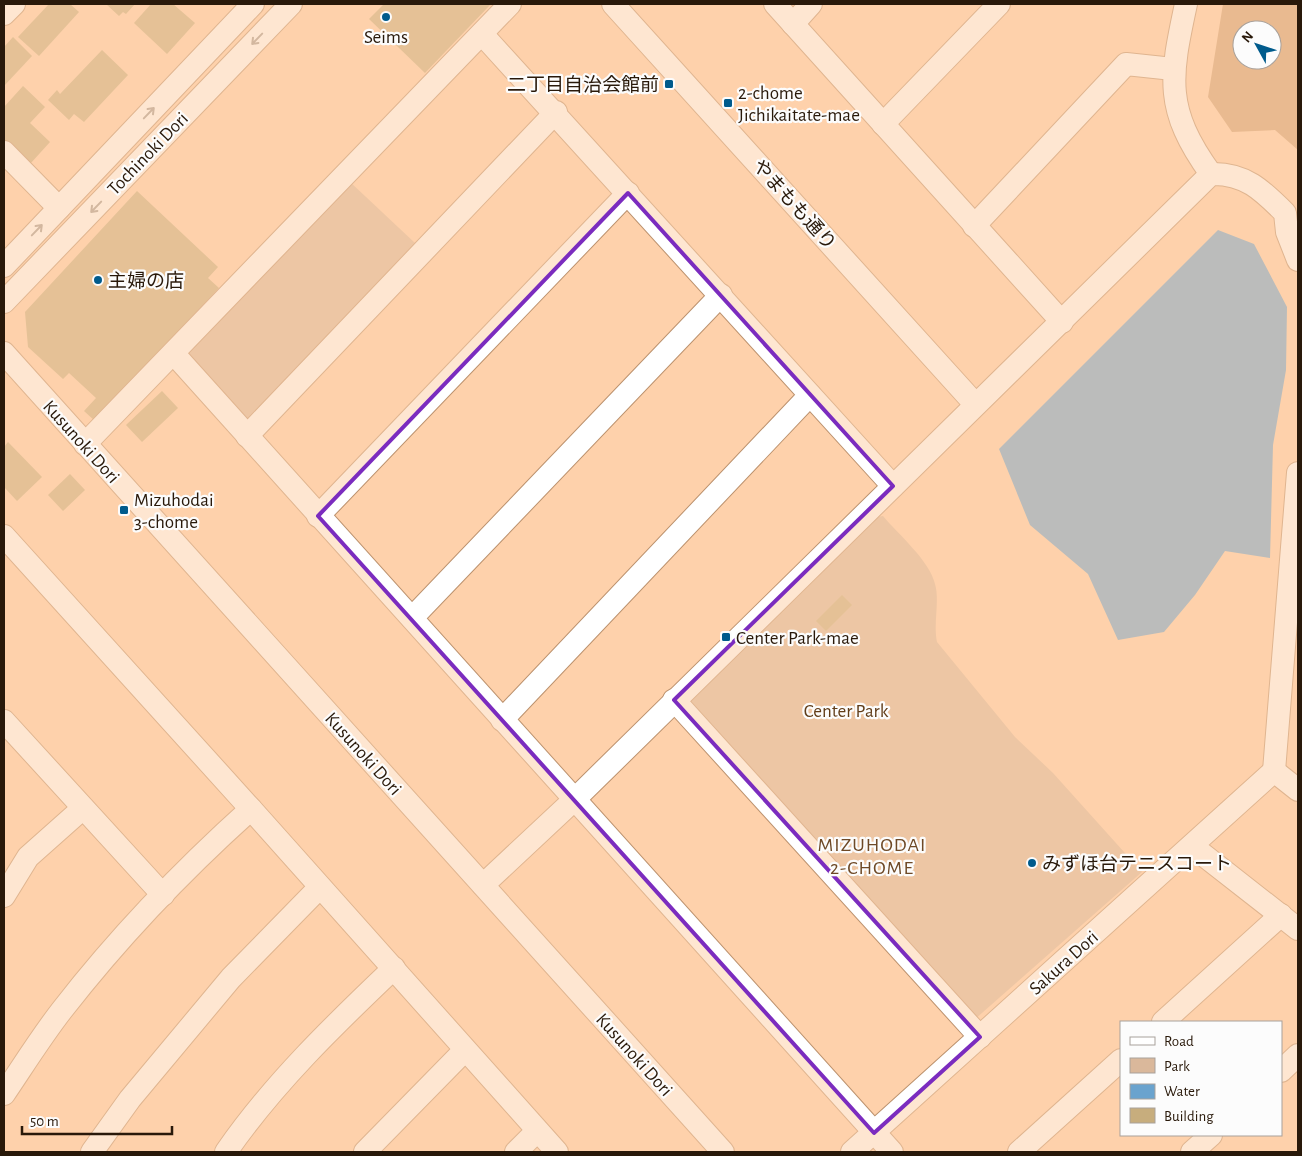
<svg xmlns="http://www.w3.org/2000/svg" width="1302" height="1156" viewBox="0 0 1302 1156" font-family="'Alegreya Sans','Noto Sans JP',sans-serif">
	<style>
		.green { fill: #dab89b }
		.forest { fill: #d19d6f; fill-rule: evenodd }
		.water { fill: #6aa3ce }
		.building { fill: #c7ad7d }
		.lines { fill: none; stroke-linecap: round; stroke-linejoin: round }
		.minor-casing { stroke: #bc926e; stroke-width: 24 }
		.minor { stroke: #fff; stroke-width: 22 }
		.oneway { stroke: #9f9891 }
		.marked { fill: none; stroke: #7b2cbf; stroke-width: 4; stroke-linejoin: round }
		.poi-dot { fill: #005b8c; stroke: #fcfcfc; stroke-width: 2 }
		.labels { text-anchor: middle; stroke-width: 4.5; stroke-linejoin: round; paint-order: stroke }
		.poi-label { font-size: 19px; fill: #29190a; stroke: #fcfcfc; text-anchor: start }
		.street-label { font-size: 19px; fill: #29190a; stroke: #fcfcfc }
		.park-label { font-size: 19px; fill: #613d19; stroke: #fcfcfc }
		.neighbourhood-label { font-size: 20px; letter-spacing: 1px; fill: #6e4926; stroke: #fcfcfc }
	</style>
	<rect width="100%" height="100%" fill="#fed1ab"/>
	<g class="green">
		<polygon points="349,181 415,243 247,421 185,351"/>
		<path d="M883,516C898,534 930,561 935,584C940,601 933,623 937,642L1015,737L1053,773L1142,872L974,1020L690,706L691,695L871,518Z"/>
	</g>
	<path class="forest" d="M1223,4H1298V150L1275,130L1232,132L1208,97ZM1242,30H1272V60H1242Z"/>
	<polygon class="water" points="1218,230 1254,244 1287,307 1286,370 1273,445 1270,558 1225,551 1195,595 1164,632 1118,640 1088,574 1030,525 999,449"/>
	<g class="building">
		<polygon points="49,4 70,4 79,12 39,56 18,37"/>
		<polygon points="106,4 135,4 126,14 123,12 119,16"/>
		<polygon points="151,4 173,4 195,23 167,54 134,23"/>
		<polygon points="384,4 491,4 425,73 369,19"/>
		<polygon points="13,37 32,56 4,86 4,47"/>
		<polygon points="102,50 128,75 84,122 74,114 69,120 48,100 57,90 60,94"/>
		<polygon points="23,86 45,107 30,123 50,142 30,164 4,140 4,107"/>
		<polygon points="137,191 218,267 208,278 219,288 95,421 84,411 96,398 69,373 63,379 28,347 25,312"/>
		<polygon points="162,391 178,408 142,442 126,425"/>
		<polygon points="8,442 42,477 17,501 4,487 4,447"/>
		<polygon points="70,474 85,490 63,511 48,495"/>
		<polygon points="842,595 852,605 826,631 816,621"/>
	</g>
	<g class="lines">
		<defs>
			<g id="minor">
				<polyline points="613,4 975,404"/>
				<polyline points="775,4 1062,322"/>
				<path d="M1186,4C1170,78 1164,109 1211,174"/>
				<polyline points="4,14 14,4"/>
				<polyline points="793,24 811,4"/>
				<polyline points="482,34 893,486"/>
				<polyline points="883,124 999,4"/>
				<polyline points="4,152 59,208"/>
				<polyline points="974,226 1126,64 1173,69"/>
				<polyline points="4,266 253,4"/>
				<polyline points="4,302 291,4"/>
				<polyline points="4,353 723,1152"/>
				<polyline points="174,354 892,1152"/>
				<polyline points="247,436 556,112"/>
				<polyline points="85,444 510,4"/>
				<polyline points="318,516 628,193"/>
				<polyline points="4,536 251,809 557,1152"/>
				<polyline points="412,618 721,295"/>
				<polyline points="674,700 980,1037"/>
				<polyline points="502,720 810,395"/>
				<polyline points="4,721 163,895"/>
				<polyline points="1274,771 1298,473"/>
				<polyline points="1274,771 1298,790"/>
				<polyline points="1192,846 1298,929"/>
				<path d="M483,885L575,799L1211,174C1245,173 1262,190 1285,213L1287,232L1298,260"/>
				<polyline points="4,896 28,857 82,809"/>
				<polyline points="1163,1022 1281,915"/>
				<polyline points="1281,1071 1298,1055"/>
				<path d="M4,1094C23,1066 41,1037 62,1010C118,938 183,870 251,809"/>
				<polyline points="92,1152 130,1099 231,978 320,887"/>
				<path d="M226,1152C273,1084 334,1025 394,968"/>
				<polyline points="365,1152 465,1050"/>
				<polyline points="516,1152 537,1131"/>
				<polyline points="852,1152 1274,771"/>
				<polyline points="1019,1152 1121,1060"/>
				<polyline points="1192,1152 1211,1135"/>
			</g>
		</defs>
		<use href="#minor" class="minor-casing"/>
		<use href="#minor" class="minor"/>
	</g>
	<defs><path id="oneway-shaft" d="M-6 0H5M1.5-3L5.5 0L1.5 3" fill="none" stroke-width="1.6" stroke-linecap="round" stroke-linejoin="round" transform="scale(1.25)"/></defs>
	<g class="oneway">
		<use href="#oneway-shaft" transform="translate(257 39) rotate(134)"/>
		<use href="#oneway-shaft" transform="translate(149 113) rotate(-46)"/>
		<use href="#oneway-shaft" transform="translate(96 207) rotate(134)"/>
		<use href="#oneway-shaft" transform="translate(37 230) rotate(-46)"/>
	</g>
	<path d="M0 0H1302V1156H0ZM628,193L893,486L674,700L980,1037L874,1133L318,516Z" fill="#fed1ab" fill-opacity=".55" fill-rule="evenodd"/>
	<path class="marked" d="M628,193L893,486L674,700L980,1037L874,1133L318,516Z"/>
	<g class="poi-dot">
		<circle cx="386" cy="17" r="5"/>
		<rect x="664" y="79" width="10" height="10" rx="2.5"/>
		<rect x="723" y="98" width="10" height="10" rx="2.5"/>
		<circle cx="98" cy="280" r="5"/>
		<rect x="119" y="505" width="10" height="10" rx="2.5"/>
		<rect x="721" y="632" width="10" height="10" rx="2.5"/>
		<circle cx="1032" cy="863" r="5"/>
	</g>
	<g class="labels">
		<g class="poi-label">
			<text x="386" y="43" text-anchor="middle">Seims</text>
			<text x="659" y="91" text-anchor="end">二丁目自治会館前</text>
			<text x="738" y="99">2-chome<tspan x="738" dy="22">Jichikaitate-mae</tspan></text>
			<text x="108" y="287">主婦の店</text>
			<text x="134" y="506">Mizuhodai<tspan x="134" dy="22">3-chome</tspan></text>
			<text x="736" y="644">Center Park-mae</text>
			<text x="1042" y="870">みずほ台テニスコート</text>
		</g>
		<g class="street-label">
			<text transform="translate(147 153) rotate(-46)" y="7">Tochinoki Dori</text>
			<text transform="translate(795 204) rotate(48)" y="7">やまもも通り</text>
			<text transform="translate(82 441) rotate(48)" y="7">Kusunoki Dori</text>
			<text transform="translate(364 753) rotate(48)" y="7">Kusunoki Dori</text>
			<text transform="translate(1063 962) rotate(-42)" y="7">Sakura Dori</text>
			<text transform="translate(635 1054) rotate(48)" y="7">Kusunoki Dori</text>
		</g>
		<g class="park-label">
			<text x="846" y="717">Center Park</text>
		</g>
		<g class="neighbourhood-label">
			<text x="872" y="851">MIZUHODAI<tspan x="872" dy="23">2-CHOME</tspan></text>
		</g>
	</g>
	<rect width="1302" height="1156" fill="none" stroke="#29190a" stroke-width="10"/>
	<rect x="1120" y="1021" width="162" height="115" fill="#fcfcfc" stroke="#a8a19b"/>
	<rect x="1130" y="1037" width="25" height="8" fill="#ffffff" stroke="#a8a19b"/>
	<text x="1164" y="1046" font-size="15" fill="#29190a">Road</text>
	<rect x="1130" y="1058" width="25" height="15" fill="#dab89b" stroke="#a8a19b"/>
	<text x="1164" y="1071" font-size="15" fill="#29190a">Park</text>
	<rect x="1130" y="1084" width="25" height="15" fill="#6aa3ce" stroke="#a8a19b"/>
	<text x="1164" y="1096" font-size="15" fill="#29190a">Water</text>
	<rect x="1130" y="1108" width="25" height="15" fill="#c7ad7d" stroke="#a8a19b"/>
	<text x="1164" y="1121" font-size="15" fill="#29190a">Building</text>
	<g transform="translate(1257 45) rotate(310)"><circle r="24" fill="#fcfcfc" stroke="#a8a19b"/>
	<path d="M0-4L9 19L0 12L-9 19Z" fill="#005b8c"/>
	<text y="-8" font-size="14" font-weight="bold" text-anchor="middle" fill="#29190a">N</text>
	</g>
	<path d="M22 1126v8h150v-8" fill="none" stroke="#29190a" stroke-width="2.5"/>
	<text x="30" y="1126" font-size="15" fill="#29190a" stroke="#fcfcfc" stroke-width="4" paint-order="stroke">50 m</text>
</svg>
